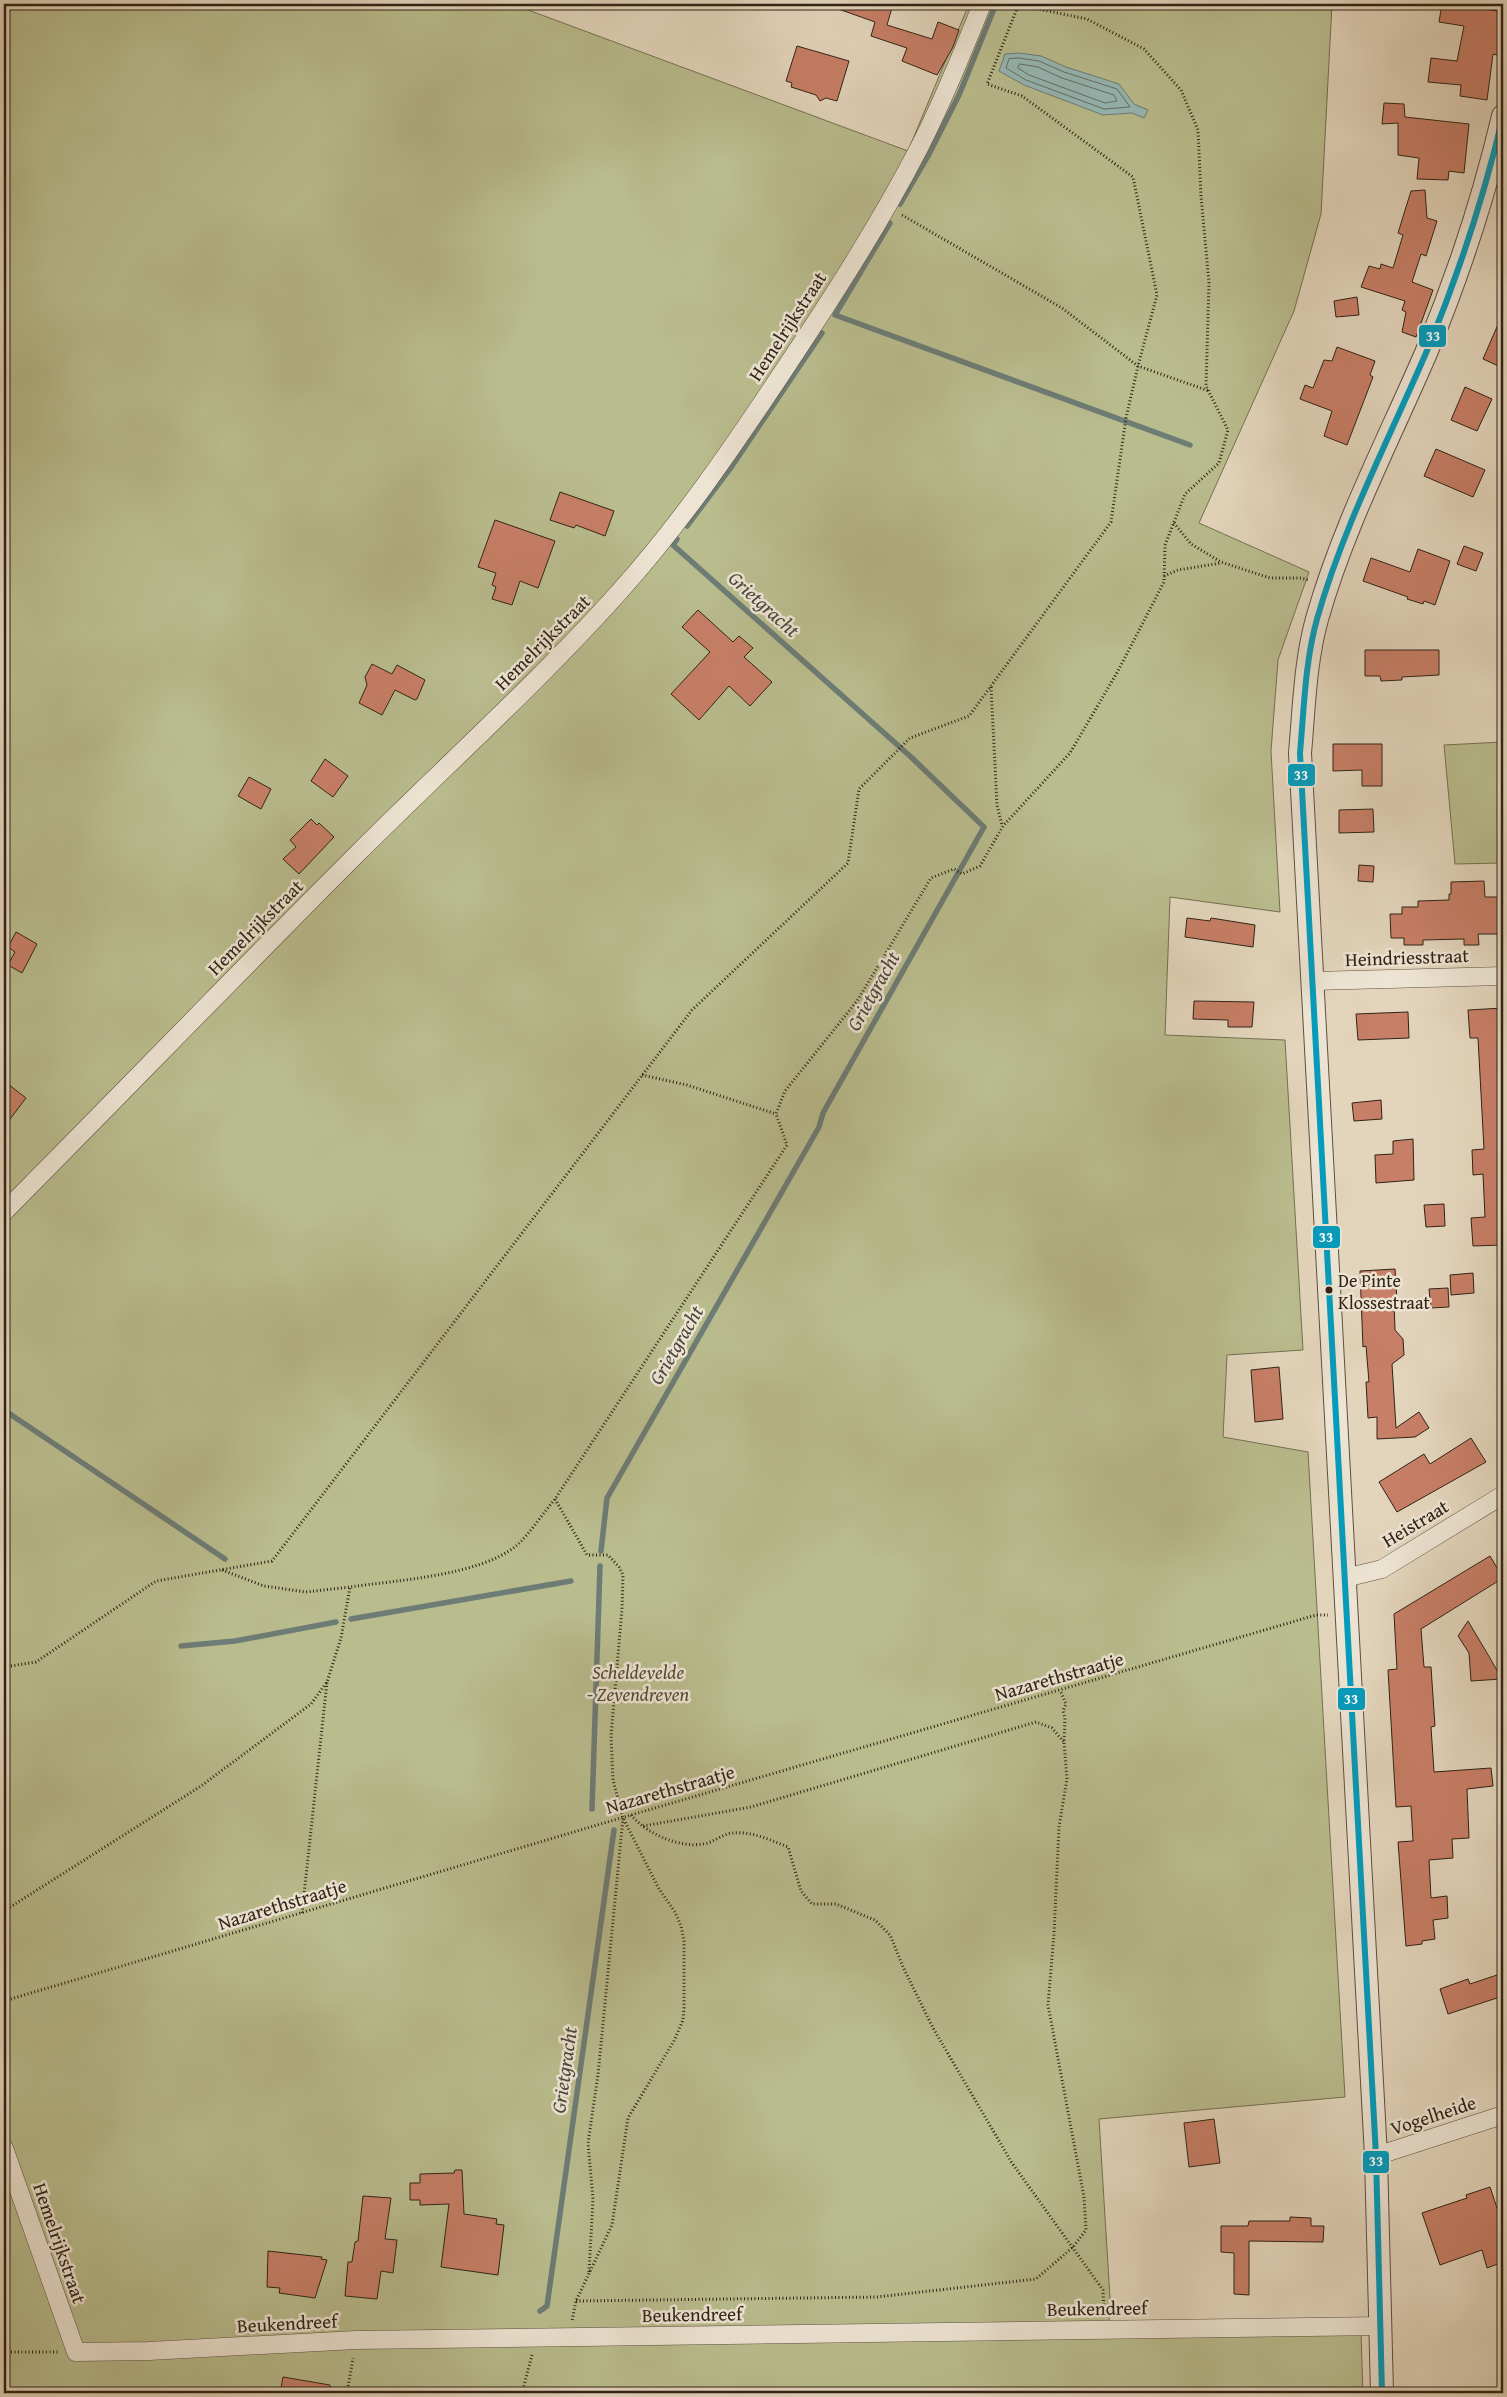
<svg xmlns="http://www.w3.org/2000/svg" width="1507" height="2397" viewBox="0 0 1507 2397" font-family="'Gentium Book Plus',serif">
	<style>
		.green { fill: #b9bc8d; stroke: #747052 }
		.water { fill: #96b8b5; stroke: #6d7c75 }
		.lines { fill: none; stroke-linecap: round; stroke-linejoin: round }
		.shore { stroke: #636e66; stroke-width: 1 }
		.stream { stroke: #6d7c75; stroke-width: 5.5 }
		.building { fill: #c77f67; stroke: #302316 }
		.minor-casing { stroke: #5d5040; stroke-width: 19 }
		.tertiary-casing { stroke: #5d5040; stroke-width: 24 }
		.path { stroke: #302316; stroke-width: 3; stroke-dasharray: 1 2.5; stroke-linecap: butt }
		.minor { stroke: #ede4d3; stroke-width: 18 }
		.tertiary { stroke: #ede4d3; stroke-width: 22 }
		.bus-1-casing { stroke: #ede4d3; stroke-width: 10 }
		.bus-1 { stroke: #059cbc; stroke-width: 6 }
		.bus-dot { fill: #302316; stroke: #ede4d3; stroke-width: 2 }
		.labels { text-anchor: middle; stroke-width: 5; stroke-linejoin: round; paint-order: stroke }
		.bus-label { font-size: 18px; fill: #302316; stroke: #ede4d3; text-anchor: start }
		.street-label { font-size: 19px; fill: #302316; stroke: #ede4d3 }
		.park-label { font-size: 19px; font-style: italic; fill: #524934; stroke: #ede4d3 }
		.water-label { font-size: 20px; font-style: italic; fill: #4a483e; stroke: #ede4d3 }
		.line-badge { stroke: #ede4d3; stroke-width: 2 }
		.badge-label { font-size: 14px; text-anchor: middle; font-weight: bold; fill: #fff }
	</style>
	<rect width="100%" height="100%" fill="#e3d5bc"/>
	<filter id="stains"><feTurbulence type="fractalNoise" baseFrequency=".004" numOctaves="4"/><feColorMatrix values="0 0 0 0 .2 0 0 0 0 .09 0 0 0 0 .02 0 0 0 .5 -.17"/></filter>
	<radialGradient id="worn" r=".72"><stop offset=".6" stop-color="#630" stop-opacity="0"/><stop offset="1" stop-color="#630" stop-opacity=".3"/></radialGradient>
	<g class="green">
		<polygon points="4,4 512,4 908,151 969,4 1332,4 1321,214 1294,311 1199,523 1309,572 1278,660 1271,751 1280,912 1170,897 1165,1035 1285,1040 1303,1350 1227,1355 1223,1437 1308,1452 1345,2097 1099,2119 1111,2314 1105,2330 1361,2333 1363,2393 4,2393"/>
		<polygon points="1503,742 1503,863 1455,864 1444,745"/>
	</g>
	<polygon class="water" points="1019,53 1041,56 1066,67 1119,84 1134,104 1148,110 1144,118 1132,113 1103,115 1024,85 999,71 1005,54"/>
	<g class="lines">
		<g class="shore">
			<polygon points="1019,58 1039,61 1064,72 1117,89 1130,107 1104,109 1026,80 1006,68 1009,59"/>
			<polygon points="1020,64 1038,67 1062,78 1114,95 1117,101 1105,103 1029,75 1018,68"/>
		</g>
		<g class="stream">
			<polyline points="900,204 929,154 959,95 996,4"/>
			<polyline points="890,223 835,315 1190,445"/>
			<polyline points="687,526 732,466 822,333"/>
			<polyline points="4,1410 225,1559"/>
			<polyline points="601,1551 607,1498 819,1127 823,1113 984,827 911,757 673,545 677,539"/>
			<polyline points="351,1619 571,1581"/>
			<polyline points="181,1646 235,1641 336,1622"/>
			<polyline points="592,1809 600,1566"/>
			<polyline points="540,2311 547,2306 614,1830"/>
		</g>
	</g>
	<g class="building">
		<polygon points="830,4 893,4 887,25 932,39 938,22 959,30 953,47 937,75 902,61 907,48 871,36 875,22 830,6"/>
		<polygon points="1442,4 1499,11 1500,38 1497,55 1493,54 1487,100 1460,96 1461,85 1428,82 1431,58 1457,61 1464,26 1439,22"/>
		<polygon points="797,46 849,61 837,101 826,98 820,101 816,95 791,87 792,83 786,81"/>
		<polygon points="1384,103 1404,104 1405,117 1469,124 1464,173 1449,171 1448,180 1417,179 1419,158 1398,155 1398,123 1382,124"/>
		<polygon points="1425,190 1427,218 1437,221 1426,256 1421,254 1412,282 1433,290 1416,337 1402,332 1406,312 1402,310 1405,301 1361,287 1369,266 1380,269 1381,264 1393,268 1403,235 1398,233 1411,191"/>
		<polygon points="1357,297 1359,315 1336,317 1334,301"/>
		<polygon points="1503,313 1503,368 1483,359"/>
		<polygon points="1337,347 1375,361 1370,375 1373,377 1347,445 1324,436 1332,411 1300,399 1305,385 1313,388 1324,360 1332,361"/>
		<polygon points="1465,387 1492,399 1477,431 1451,420"/>
		<polygon points="1436,449 1485,470 1473,497 1424,476"/>
		<polygon points="560,492 614,511 605,536 576,525 574,528 550,520"/>
		<polygon points="495,520 555,541 538,588 520,581 512,605 492,599 496,587 492,585 496,573 478,567"/>
		<polygon points="1464,546 1483,553 1476,571 1457,564"/>
		<polygon points="1418,549 1450,561 1435,605 1424,601 1423,604 1407,599 1408,597 1363,581 1371,558 1410,572"/>
		<polygon points="698,610 733,642 739,636 753,648 744,657 772,682 750,706 729,686 699,720 671,694 710,652 682,627"/>
		<polygon points="1365,650 1439,650 1439,675 1402,677 1402,680 1381,681 1380,676 1365,676"/>
		<polygon points="372,664 392,674 397,665 425,680 417,699 415,700 395,690 382,715 359,703 367,685 365,677"/>
		<polygon points="1333,744 1382,744 1382,786 1362,786 1362,770 1333,771"/>
		<polygon points="325,759 348,776 333,797 311,781"/>
		<polygon points="249,777 271,789 261,809 238,796"/>
		<polygon points="1373,809 1374,832 1339,833 1339,810"/>
		<polygon points="311,819 317,825 319,823 334,837 299,874 283,859 296,847 290,840"/>
		<polygon points="1359,865 1374,866 1373,882 1358,881"/>
		<polygon points="1484,881 1485,897 1503,897 1503,934 1478,934 1479,945 1464,945 1464,939 1423,940 1423,945 1404,945 1404,938 1391,938 1390,914 1402,914 1402,907 1418,907 1418,901 1449,900 1449,894 1451,894 1451,882"/>
		<polygon points="1187,918 1210,921 1211,918 1255,925 1253,947 1185,937"/>
		<polygon points="16,932 37,944 22,973 8,965 15,952 8,947"/>
		<polygon points="1194,1001 1254,1002 1252,1027 1228,1027 1228,1020 1193,1019"/>
		<polygon points="1503,1008 1503,1245 1473,1246 1471,1218 1485,1217 1483,1174 1473,1175 1472,1150 1484,1149 1478,1038 1470,1038 1468,1010"/>
		<polygon points="1408,1012 1409,1038 1358,1040 1356,1014"/>
		<polygon points="4,1081 26,1098 4,1127"/>
		<polygon points="1381,1100 1382,1119 1354,1121 1352,1103"/>
		<polygon points="1413,1139 1414,1180 1376,1183 1375,1155 1393,1154 1393,1141"/>
		<polygon points="1444,1204 1445,1226 1426,1227 1424,1205"/>
		<polygon points="1395,1269 1397,1301 1394,1302 1395,1330 1403,1339 1404,1355 1392,1364 1396,1428 1419,1412 1429,1428 1415,1437 1377,1439 1377,1417 1368,1418 1366,1382 1369,1382 1366,1346 1363,1347 1360,1271"/>
		<polygon points="1473,1273 1474,1293 1451,1295 1450,1275"/>
		<polygon points="1448,1288 1449,1307 1431,1308 1429,1289"/>
		<polygon points="1279,1367 1283,1419 1255,1422 1251,1370"/>
		<polygon points="1471,1438 1486,1462 1397,1512 1379,1482 1424,1454 1430,1464"/>
		<polygon points="1490,1556 1503,1578 1421,1629 1424,1667 1431,1667 1435,1726 1431,1727 1434,1772 1491,1768 1493,1786 1467,1789 1469,1838 1452,1839 1453,1858 1429,1860 1431,1898 1447,1896 1448,1918 1433,1920 1435,1939 1422,1941 1422,1944 1406,1946 1398,1842 1413,1841 1411,1806 1396,1807 1388,1670 1397,1669 1394,1614"/>
		<polygon points="1468,1621 1487,1653 1502,1679 1471,1681 1469,1653 1458,1636"/>
		<polygon points="1503,1973 1503,1996 1448,2014 1440,1989 1468,1979 1470,1984"/>
		<polygon points="1214,2119 1220,2163 1189,2167 1184,2123"/>
		<polygon points="455,2170 462,2170 464,2214 497,2219 496,2224 504,2225 498,2275 441,2267 449,2204 420,2205 420,2200 410,2200 410,2183 420,2183 420,2174 454,2173"/>
		<polygon points="1490,2187 1503,2226 1503,2262 1487,2268 1482,2250 1440,2265 1422,2213 1467,2198 1466,2195"/>
		<polygon points="363,2196 391,2198 385,2239 397,2240 393,2273 381,2271 377,2299 345,2296 348,2262 352,2262 355,2242 358,2241"/>
		<polygon points="1290,2217 1311,2218 1311,2226 1324,2226 1323,2242 1249,2241 1249,2295 1234,2294 1234,2253 1221,2252 1221,2226 1248,2226 1249,2221 1290,2221"/>
		<polygon points="268,2251 322,2257 321,2259 327,2260 315,2298 279,2293 280,2288 267,2287"/>
		<polygon points="283,2377 330,2385 329,2393 280,2393"/>
	</g>
	<g class="lines">
		<defs>
			<g id="minor">
				<polyline points="1313,981 1503,976"/>
				<path d="M4,1212C122,1093 239,972 358,853C445,766 538,683 620,591C681,523 733,447 784,370C832,298 879,225 919,148C943,101 963,52 982,4"/>
				<polyline points="1345,1578 1382,1569 1503,1495"/>
				<polyline points="4,2148 76,2352 149,2351 356,2340 1382,2326"/>
				<polyline points="1376,2156 1503,2115"/>
			</g>
			<path id="tertiary" d="M1382,2393L1376,2156L1300,753C1304,709 1305,662 1317,619C1343,527 1388,441 1426,353C1458,276 1484,197 1503,116"/>
		</defs>
		<use href="#minor" class="minor-casing"/>
		<use href="#tertiary" class="tertiary-casing"/>
		<g class="path">
			<polyline points="902,215 1062,308 1138,366 1209,391"/>
			<polyline points="1174,523 1191,544 1221,562 1270,578 1301,578 1308,580"/>
			<polyline points="1164,576 1178,570 1221,563"/>
			<polyline points="991,687 997,805 1002,825"/>
			<polyline points="642,1075 687,1085 776,1114"/>
			<polyline points="555,1499 587,1555 608,1555 619,1567 623,1575 622,1609 611,1736 613,1780 623,1818 659,1889 675,1912 681,1926 684,1941 684,2008 683,2020 675,2039 628,2118 612,2225 576,2301 572,2321"/>
			<polyline points="222,1570 264,1586 306,1592 350,1587"/>
			<polyline points="4,1667 36,1662 156,1581 272,1561 692,1010 848,863 859,789 910,738 969,716 1111,522 1126,418 1138,366 1157,295 1133,177 1022,96 987,84 1018,6"/>
			<path d="M631,1815C647,1834 679,1848 703,1844C713,1843 722,1834 732,1833C752,1831 770,1840 788,1847L801,1891L812,1904H836L865,1916L875,1920L890,1935L904,1969L933,2028L1012,2163L1103,2290L1104,2313"/>
			<polyline points="643,1826 751,1807 1036,1722 1052,1728 1064,1742"/>
			<path d="M4,1911L201,1786L311,1704L327,1682L341,1638L350,1587C398,1580 478,1576 516,1546C529,1535 543,1513 555,1499L787,1145L776,1114L785,1091L857,1001L931,878L954,869L962,874L980,866L1003,826L1070,753L1118,671L1164,582L1165,545L1185,494L1219,463L1228,430L1206,386L1209,283L1201,196L1198,130L1181,90L1144,49L1087,19L1014,4"/>
			<polyline points="302,1913 327,1682"/>
			<polyline points="4,2001 631,1815 1316,1615 1328,1615"/>
			<polyline points="589,2272 593,2199 588,2143 598,2075 623,1818"/>
			<polyline points="576,2301 877,2297 1036,2279 1073,2247 1086,2230 1084,2197 1048,2005 1054,1934 1059,1827 1067,1779 1064,1742 1065,1718 1063,1711 1066,1704 1060,1690"/>
			<polyline points="4,2352 58,2352"/>
			<polyline points="347,2393 353,2358"/>
			<polyline points="522,2393 532,2355"/>
		</g>
		<use href="#minor" class="minor"/>
		<use href="#tertiary" class="tertiary"/>
		<defs>
			<path id="bus-1" d="M1382,2393L1376,2156L1300,753C1304,709 1305,662 1317,619C1343,527 1388,441 1426,353C1458,276 1484,197 1503,116"/>
		</defs>
		<use href="#bus-1" class="bus-1-casing"/>
		<use href="#bus-1" class="bus-1"/>
	</g>
	<circle class="bus-dot" cx="1329" cy="1290" r="4.5"/>
	<g class="labels">
		<g class="bus-label">
			<text x="1338" y="1287">De Pinte<tspan x="1338" dy="22">Klossestraat</tspan></text>
		</g>
		<g class="street-label">
			<text transform="translate(787 326) rotate(-57)" y="7">Hemelrijkstraat</text>
			<text transform="translate(542 642) rotate(-45)" y="7">Hemelrijkstraat</text>
			<text transform="translate(255 927) rotate(-45)" y="7">Hemelrijkstraat</text>
			<text transform="translate(1407 957) rotate(-2)" y="7">Heindriesstraat</text>
			<text transform="translate(1415 1523) rotate(-31)" y="7">Heistraat</text>
			<text transform="translate(1059 1676) rotate(-16)" y="7">Nazarethstraatje</text>
			<text transform="translate(670 1789) rotate(-16)" y="7">Nazarethstraatje</text>
			<text transform="translate(282 1904) rotate(-17)" y="7">Nazarethstraatje</text>
			<text transform="translate(1433 2115) rotate(-18)" y="7">Vogelheide</text>
			<text transform="translate(60 2243) rotate(71)" y="7">Hemelrijkstraat</text>
			<text transform="translate(1097 2308) rotate(-1)" y="7">Beukendreef</text>
			<text transform="translate(692 2314) rotate(-1)" y="7">Beukendreef</text>
			<text transform="translate(287 2323) rotate(-3)" y="7">Beukendreef</text>
		</g>
		<g class="park-label">
			<text x="638" y="1679">Scheldevelde<tspan x="638" dy="22">- Zevendreven</tspan></text>
		</g>
		<g class="water-label">
			<text transform="translate(764 604) rotate(42)" y="7">Grietgracht</text>
			<text transform="translate(873 991) rotate(-61)" y="7">Grietgracht</text>
			<text transform="translate(676 1345) rotate(-60)" y="7">Grietgracht</text>
			<text transform="translate(564 2070) rotate(-82)" y="7">Grietgracht</text>
		</g>
	</g>
	<g class="line-badge">
		<rect x="1418" y="324" width="29" height="24" rx="5" fill="#059cbc"/>
		<rect x="1287" y="763" width="29" height="24" rx="5" fill="#059cbc"/>
		<rect x="1312" y="1225" width="29" height="24" rx="5" fill="#059cbc"/>
		<rect x="1337" y="1687" width="29" height="24" rx="5" fill="#059cbc"/>
		<rect x="1362" y="2150" width="28" height="24" rx="5" fill="#059cbc"/>
	</g>
	<g class="badge-label">
		<text x="1433" y="341">33</text>
		<text x="1301" y="780">33</text>
		<text x="1326" y="1242">33</text>
		<text x="1351" y="1704">33</text>
		<text x="1376" y="2166">33</text>
	</g>
	<rect width="1507" height="2397" fill="none" stroke="#e3d5bc" stroke-width="20"/>
	<rect x="5" y="5" width="1497" height="2387" fill="none" stroke="#302316" stroke-width="2.5"/>
	<rect x="10" y="10" width="1487" height="2377" fill="none" stroke="#302316"/>
	<rect width="100%" height="100%" filter="url(#stains)"/>
	<rect width="100%" height="100%" fill="url(#worn)"/>
</svg>
